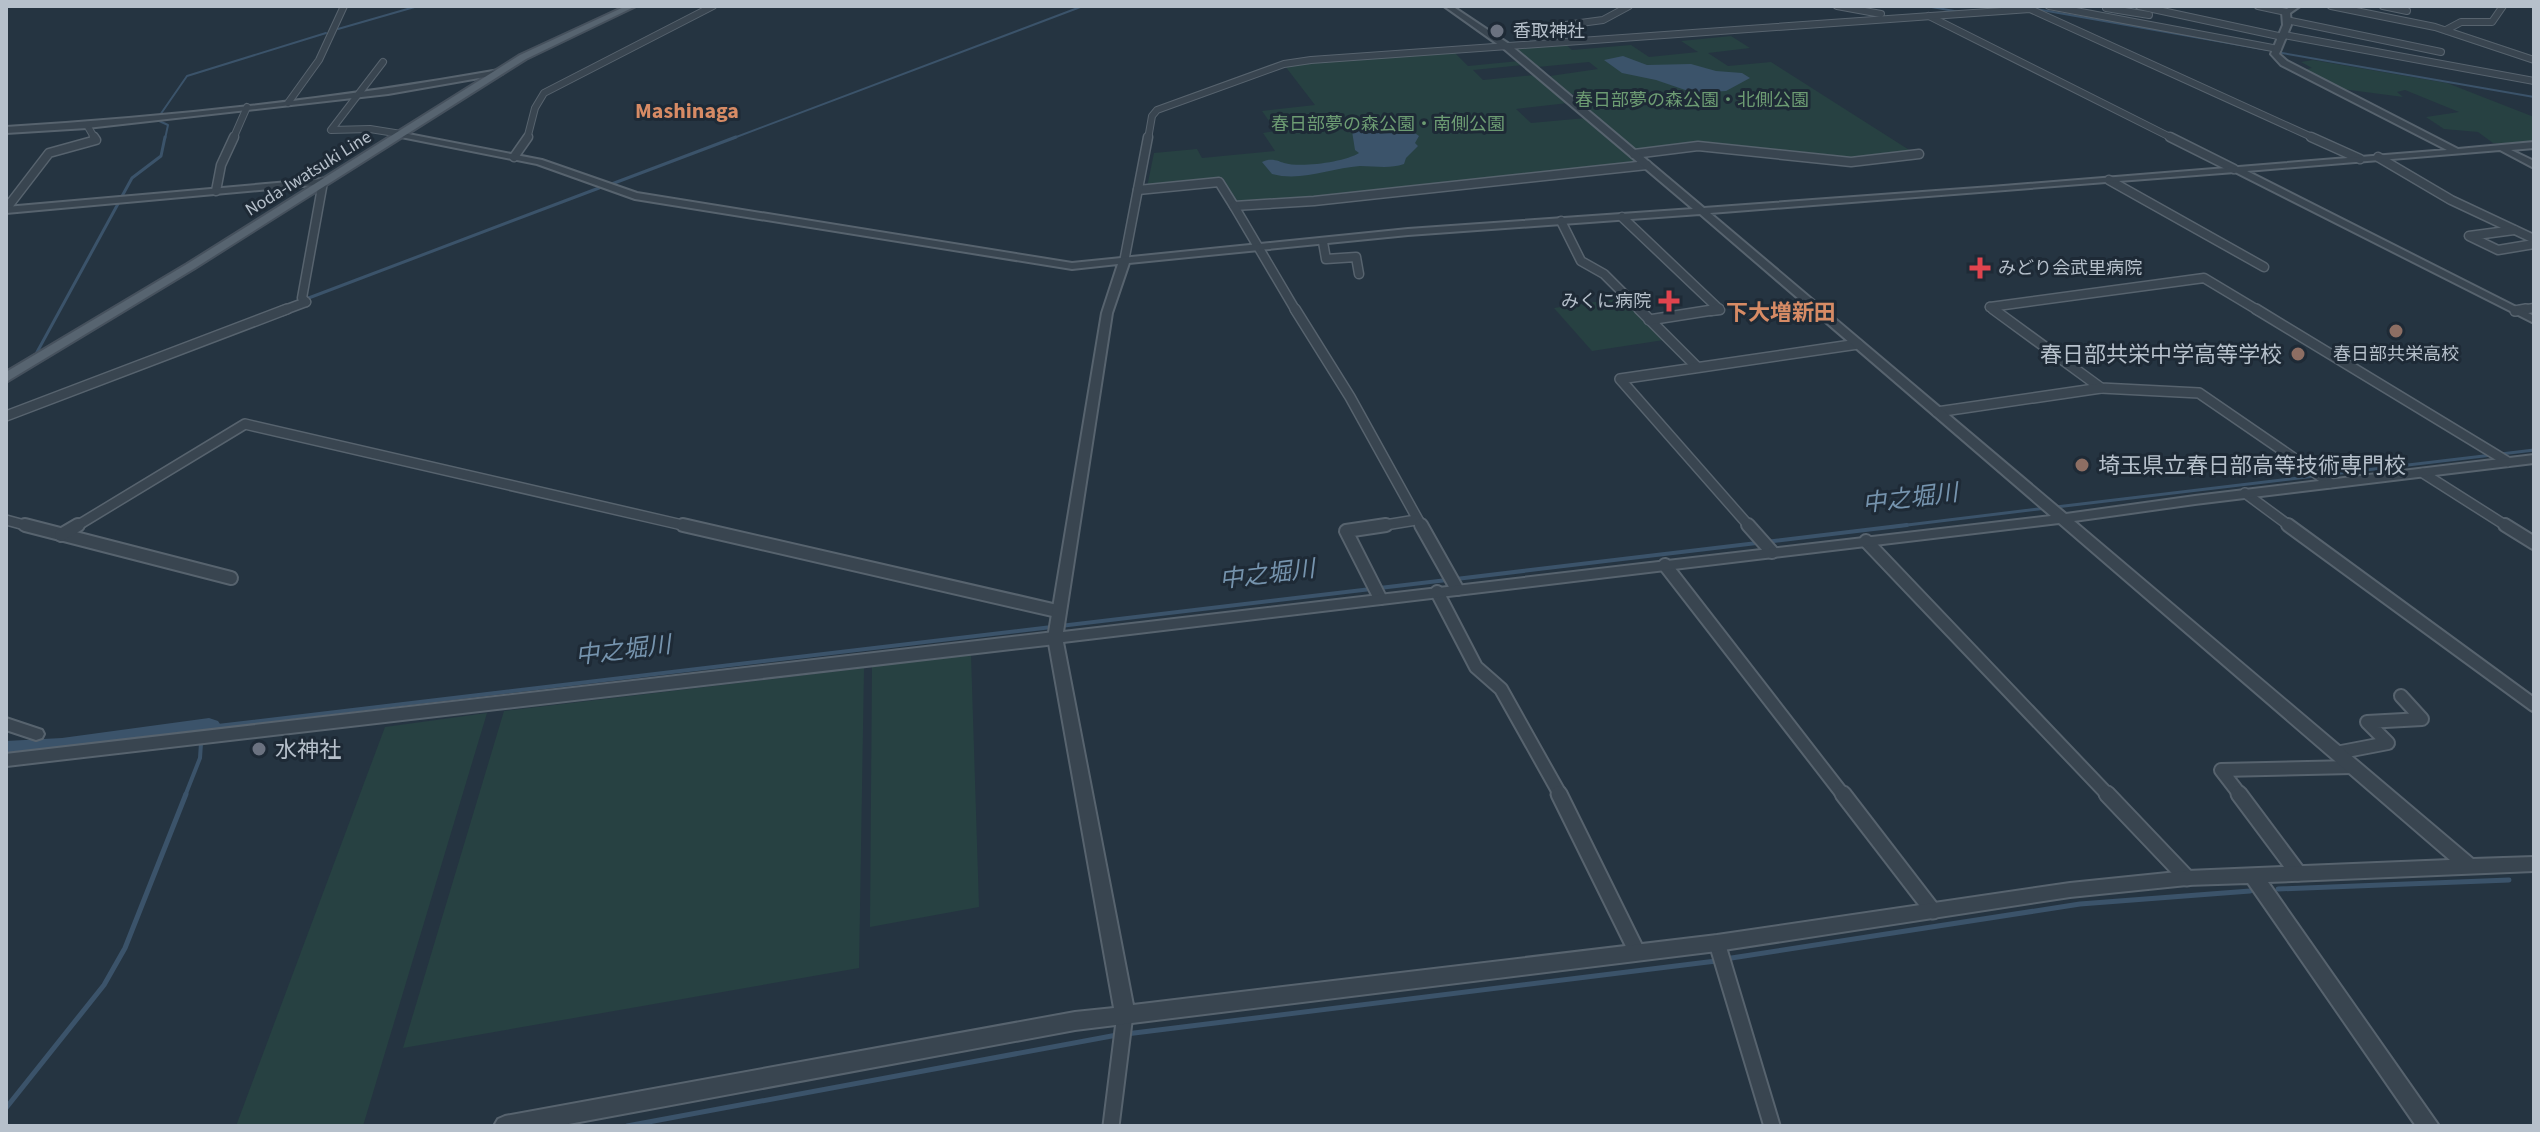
<svg xmlns="http://www.w3.org/2000/svg" width="2540" height="1132" viewBox="0 0 2540 1132" font-family="'Source Sans 3','Noto Sans JP',sans-serif">
	<style>
		.green { fill: #274142 }
		.water { fill: #3b536a }
		.lines { fill: none; stroke-linecap: round; stroke-linejoin: round }
		.stream-far3 { stroke: #3b536a; stroke-width: 2 }
		.stream-far2 { stroke: #3b536a; stroke-width: 3 }
		.stream-far1 { stroke: #3b536a; stroke-width: 4 }
		.stream { stroke: #3b536a; stroke-width: 5 }
		.river { fill: #3b536a; fill-rule: evenodd }
		.minor-far4-casing { stroke: #57636e; stroke-width: 8 }
		.minor-far3-casing { stroke: #57636e; stroke-width: 11 }
		.minor-far2-casing { stroke: #57636e; stroke-width: 12 }
		.minor-far1-casing { stroke: #57636e; stroke-width: 16 }
		.minor-casing { stroke: #57636e; stroke-width: 19 }
		.tertiary-casing { stroke: #57636e; stroke-width: 4 }
		.primary-casing { stroke: #46515d; stroke-width: 4 }
		.minor-far4 { stroke: #394550; stroke-width: 6 }
		.minor-far3 { stroke: #394550; stroke-width: 8 }
		.minor-far2 { stroke: #394550; stroke-width: 9 }
		.minor-far1 { stroke: #394550; stroke-width: 12 }
		.minor { stroke: #394550; stroke-width: 15 }
		.tertiary { fill: #394550; fill-rule: evenodd }
		.primary { fill: #576470; fill-rule: evenodd }
		.worship-dot { fill: #6b7280; stroke: #1e2a36; stroke-width: 3 }
		.health-dot { fill: #e0444e; stroke: #1e2a36; stroke-width: 3 }
		.education-dot { fill: #8d6e63; stroke: #1e2a36; stroke-width: 3 }
		.labels { text-anchor: middle; stroke-width: 6; stroke-linejoin: round; paint-order: stroke }
		.far-poi-label { font-size: 18px; fill: #b6c0cb; stroke: #1e2a36; text-anchor: start }
		.far-park-label { font-size: 18px; fill: #6d9c73; stroke: #1e2a36 }
		.far-street-label { font-size: 18px; fill: #b6c0cb; stroke: #1e2a36 }
		.far-quarter-label { font-size: 22px; font-weight: bold; fill: #d78b65; stroke: #1e2a36 }
		.poi-label { font-size: 22px; fill: #b6c0cb; stroke: #1e2a36; text-anchor: start }
		.water-label { font-size: 24px; font-style: italic; fill: #7694ae; stroke: #1e2a36 }
	</style>
	<rect width="100%" height="100%" fill="#253441"/>
	<g class="green">
		<polygon points="1731,36 1750,48 1708,53 1728,66 1771,62 1914,153 1850,161 1698,146 1639,152 1580,103 1634,96 1626,90 1571,94 1550,76 1598,69 1589,62 1538,67 1516,48 1564,43 1572,50 1631,45 1649,57 1698,52 1681,41"/>
		<polygon points="1453,51 1468,66 1519,61 1523,65 1473,70 1483,80 1535,75 1568,103 1516,109 1531,123 1586,118 1637,164 1316,200 1237,204 1223,178 1147,187 1154,153 1197,149 1202,158 1275,151 1263,133 1276,131 1262,111 1315,105 1285,66 1296,62"/>
		<polygon points="2313,60 2447,83 2534,117 2534,143 2493,143 2478,132 2444,129 2426,117 2459,112 2405,90 2397,92 2403,97 2342,89 2301,70 2312,68 2301,62"/>
		<polygon points="1623,298 1664,340 1592,351 1554,308"/>
		<polygon points="971,655 979,907 870,927 872,666"/>
		<polygon points="864,668 859,968 403,1048 504,711"/>
		<polygon points="487,713 363,1126 236,1126 385,727"/>
	</g>
	<g class="water">
		<polygon points="1623,56 1647,65 1691,64 1716,71 1742,73 1750,78 1726,91 1694,93 1656,80 1622,73 1604,60"/>
		<path d="M1381,121L1411,124L1412,131L1419,136L1415,143L1418,146L1406,158L1404,164C1389,169 1376,166 1360,166C1331,168 1301,182 1272,174L1262,162C1272,157 1280,162 1284,163C1301,168 1345,162 1359,153L1355,150L1352,131L1368,122Z"/>
	</g>
	<g class="lines">
		<g class="stream-far3">
			<polyline points="1926,6 1960,12"/>
			<polyline points="2036,9 2268,50"/>
			<polyline points="338,29 418,6"/>
			<polyline points="2276,52 2534,97"/>
			<polyline points="160,115 187,76 326,33"/>
			<polyline points="157,120 168,125 165,139"/>
			<polyline points="731,139 1083,6"/>
		</g>
		<g class="stream-far2">
			<polyline points="609,185 736,137"/>
			<polyline points="121,198 132,178 161,156 165,137"/>
			<polyline points="306,299 599,188"/>
			<polyline points="18,365 36,354 119,202"/>
			<polyline points="2501,454 2534,450"/>
			<polyline points="2056,507 2492,455"/>
			<polyline points="1891,527 2047,508"/>
		</g>
		<g class="stream-far1">
			<polyline points="1456,579 1907,525"/>
			<polyline points="205,732 209,727 1447,580"/>
			<polyline points="185,796 200,758 201,743"/>
		</g>
		<g class="stream">
			<polyline points="2278,889 2509,880"/>
			<polyline points="1725,959 2080,904 2250,891"/>
			<polyline points="1126,1034 1716,961"/>
			<polyline points="6,1108 104,985 125,948 186,794"/>
			<polyline points="627,1126 1117,1035"/>
		</g>
		<polygon class="river" points="209,718 218,721 222,727 218,733 62,756 6,759 6,741 62,738"/>
		<defs>
			<g id="minor-far4">
				<polyline points="1837,6 1881,14"/>
				<polyline points="2049,6 2278,49"/>
				<polyline points="2139,6 2283,37"/>
				<polyline points="2258,6 2286,12"/>
				<polyline points="2331,6 2435,27 2534,60"/>
				<polyline points="2383,6 2407,11"/>
				<polyline points="2106,8 2149,15"/>
				<polyline points="1929,16 2174,139"/>
				<polyline points="2286,20 2441,52"/>
				<polyline points="1558,26 1603,20 1629,6"/>
				<polyline points="2446,30 2461,22 2492,22 2503,6"/>
				<polyline points="2284,35 2534,81"/>
				<polyline points="383,62 331,130 370,129 401,134"/>
				<polyline points="288,103 319,60 344,6"/>
				<polyline points="87,125 95,139"/>
				<polyline points="233,139 247,107"/>
				<polyline points="527,139 535,108 544,93 713,6"/>
				<polyline points="1148,139 1152,116 1157,110 1284,64 1311,60 2030,9 2316,139"/>
			</g>
			<g id="minor-far3">
				<polyline points="2170,137 2234,169"/>
				<polyline points="2311,137 2360,159"/>
				<polyline points="1634,154 1698,146 1851,162 1919,154"/>
				<polyline points="514,157 528,137"/>
				<polyline points="2378,157 2451,200 2534,239"/>
				<polyline points="2109,180 2264,267"/>
				<polyline points="1138,190 1219,182 1234,206 1314,201 1647,165"/>
				<polyline points="216,191 221,165 234,137"/>
				<polyline points="1234,206 1296,311"/>
				<polyline points="6,209 49,153 96,140 94,137"/>
				<polyline points="1622,217 1720,310 1711,311"/>
				<polyline points="1561,221 1581,261 1604,274 1641,311"/>
				<polyline points="2514,230 2469,236 2498,250 2534,244"/>
				<polyline points="1323,242 1326,259 1356,257 1359,274"/>
				<polyline points="1124,262 1148,137"/>
				<polyline points="306,302 302,298 323,182"/>
				<polyline points="1990,307 2204,278 2259,311"/>
				<polyline points="1990,307 1996,311"/>
				<polyline points="282,311 306,302"/>
				<polyline points="2515,311 2534,308"/>
			</g>
			<g id="minor-far2">
				<polyline points="1295,309 1350,397 1422,527"/>
				<polyline points="1639,309 1696,366"/>
				<polyline points="1993,309 2101,388 2199,393 2330,483"/>
				<polyline points="2256,309 2508,462"/>
				<polyline points="2515,311 2526,309"/>
				<polyline points="1649,320 1719,309"/>
				<polyline points="1937,412 2101,388"/>
				<polyline points="6,416 287,309"/>
				<polyline points="2423,473 2508,527"/>
				<polyline points="2245,493 2291,527"/>
				<polyline points="6,520 32,527"/>
				<polyline points="75,527 245,424 691,527"/>
				<polyline points="1373,527 1416,520"/>
				<polyline points="1750,527 1620,379 1858,344"/>
			</g>
			<g id="minor-far1">
				<polyline points="25,525 231,578"/>
				<polyline points="683,525 1057,611"/>
				<polyline points="1421,525 1457,589"/>
				<polyline points="1748,525 1772,552"/>
				<polyline points="2288,525 2534,705"/>
				<polyline points="2505,525 2534,543"/>
				<polyline points="61,535 78,525"/>
				<polyline points="1866,541 2109,796"/>
				<polyline points="1665,565 1844,796"/>
				<polyline points="1437,592 1476,667 1501,689 1561,796"/>
				<polyline points="1380,598 1346,531 1386,525"/>
				<polyline points="2336,753 2388,743 2367,722 2422,719 2401,696"/>
				<polyline points="6,760 1055,638"/>
				<polyline points="2241,796 2221,770 2352,767"/>
			</g>
			<g id="minor">
				<polyline points="1559,794 1637,952"/>
				<polyline points="1843,794 1933,911"/>
				<polyline points="2107,794 2187,878"/>
				<polyline points="2239,794 2298,873"/>
				<polyline points="1717,943 1772,1126"/>
				<polyline points="1111,1126 1125,1014"/>
			</g>
			<g id="tertiary">
				<path d="M1444,6H1452L1509,44L1704,208L1991,187L2447,150L2281,65L2271,54L2283,25L2282,12L2292,6H2300L2290,13L2291,25L2279,54L2287,61L2458,149L2534,142V148L2511,150L2534,161V168L2500,150L2247,171L2534,316V323L2235,172L1710,213L2066,514L2195,496L2534,455V463L2195,504L2074,521L2473,859L2534,857V871L2268,882L2439,1126H2416L2248,883L2187,885L2070,897L1717,951L1075,1030L558,1126H494L498,1119L505,1116L1075,1012L1114,1008L1048,638L1102,313L1118,264L1072,269L635,199L537,164L401,137L397,134L398,132L542,160L637,193L1072,263L1408,229L1693,209L1503,48ZM1700,214L2051,516L1063,632L1112,313L1129,263L1408,235ZM2059,523L2450,860L2187,871L2070,883L1717,935L1133,1005L1063,642Z"/>
				<path d="M499,70H502V74L388,94L87,128L6,133V127C171,117 336,99 499,70Z"/>
				<polygon points="323,179 328,182 326,184 6,213 6,207"/>
				<polygon points="6,718 42,730 44,734 42,738 36,740 6,730"/>
			</g>
			<polygon id="primary" points="626,6 636,6 526,59 195,268 6,382 6,372 187,264 520,55"/>
		</defs>
		<use href="#minor-far4" class="minor-far4-casing"/>
		<use href="#minor-far3" class="minor-far3-casing"/>
		<use href="#minor-far2" class="minor-far2-casing"/>
		<use href="#minor-far1" class="minor-far1-casing"/>
		<use href="#minor" class="minor-casing"/>
		<use href="#tertiary" class="tertiary-casing"/>
		<use href="#primary" class="primary-casing"/>
		<use href="#minor-far4" class="minor-far4"/>
		<use href="#minor-far3" class="minor-far3"/>
		<use href="#minor-far2" class="minor-far2"/>
		<use href="#minor-far1" class="minor-far1"/>
		<use href="#minor" class="minor"/>
		<use href="#tertiary" class="tertiary"/>
		<use href="#primary" class="primary"/>
	</g>
	<g class="worship-dot">
		<circle cx="1497" cy="31" r="8"/>
		<circle cx="259" cy="749" r="8"/>
	</g>
	<g class="health-dot">
		<path d="M1976 256h8v8h8v8h-8v8h-8v-8h-8v-8h8z"/>
		<path d="M1665 289h8v8h8v8h-8v8h-8v-8h-8v-8h8z"/>
	</g>
	<g class="education-dot">
		<circle cx="2396" cy="331" r="8"/>
		<circle cx="2298" cy="354" r="8"/>
		<circle cx="2082" cy="465" r="8"/>
	</g>
	<g class="labels">
		<g class="far-poi-label">
			<text x="1513" y="37">香取神社</text>
			<text x="1998" y="274">みどり会武里病院</text>
			<text x="1651" y="307" text-anchor="end">みくに病院</text>
			<text x="2396" y="360" text-anchor="middle">春日部共栄高校</text>
		</g>
		<g class="far-park-label">
			<text x="1692" y="106">春日部夢の森公園・北側公園</text>
			<text x="1388" y="130">春日部夢の森公園・南側公園</text>
		</g>
		<g class="far-street-label">
			<text transform="translate(308 173) rotate(-32)" y="6">Noda-Iwatsuki Line</text>
		</g>
		<g class="far-quarter-label">
			<text x="687" y="118">Mashinaga</text>
			<text x="1781" y="320">下大増新田</text>
		</g>
		<g class="poi-label">
			<text x="2282" y="362" text-anchor="end">春日部共栄中学高等学校</text>
			<text x="2098" y="473">埼玉県立春日部高等技術専門校</text>
			<text x="275" y="757">水神社</text>
		</g>
		<g class="water-label">
			<text transform="translate(1910 498) rotate(-7)" y="8">中之堀川</text>
			<text transform="translate(1267 574) rotate(-7)" y="8">中之堀川</text>
			<text transform="translate(623 650) rotate(-7)" y="8">中之堀川</text>
		</g>
	</g>
	<rect width="2540" height="1132" fill="none" stroke="#b6c0cb" stroke-width="16"/>
</svg>
